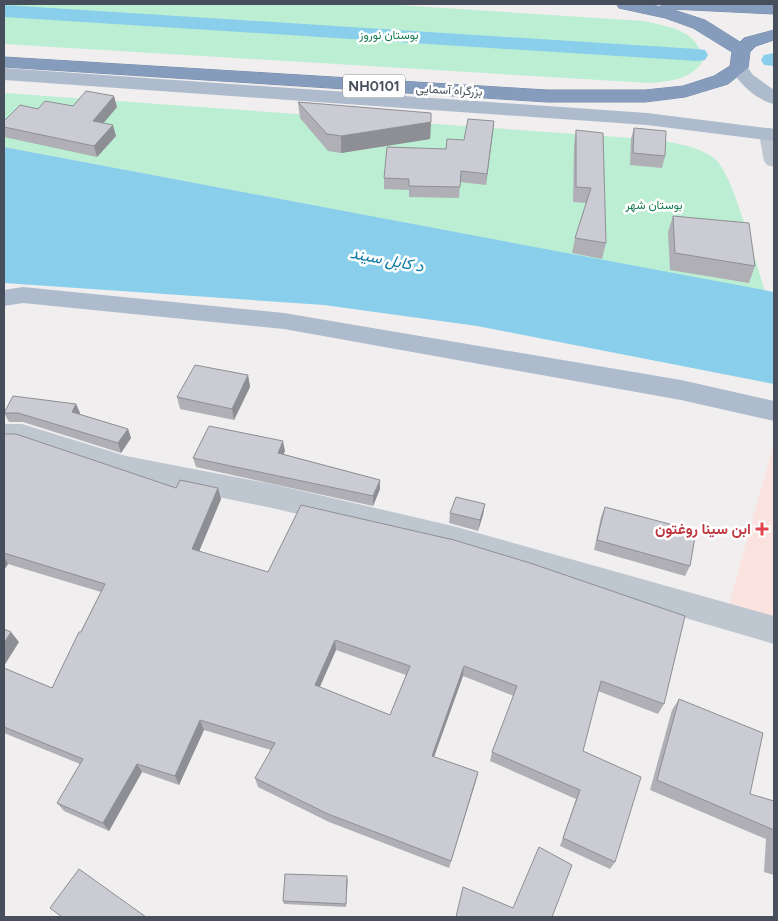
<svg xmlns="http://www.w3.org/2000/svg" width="778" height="921" viewBox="0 0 778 921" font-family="Figtree,Vazirmatn,sans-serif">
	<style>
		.medical { fill: #fae2de }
		.green { fill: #bceed3 }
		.water { fill: #89cfeb }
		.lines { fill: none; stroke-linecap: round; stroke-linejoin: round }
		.canal { fill: #89cfeb; fill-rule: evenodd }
		.highway-casing { stroke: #7187a8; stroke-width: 1 }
		.minor { fill: #bec7d0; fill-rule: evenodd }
		.major { fill: #adbbcd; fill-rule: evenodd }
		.highway { fill: #869cbc; fill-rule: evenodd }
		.wall { fill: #afafb5; fill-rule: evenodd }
		.shaded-wall { fill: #8e8f94 }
		.building { fill: #cbccd3; stroke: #8e8f94; fill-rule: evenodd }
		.health-dot { fill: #e0444e; stroke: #fff; stroke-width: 2 }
		.labels { text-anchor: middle; stroke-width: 5; stroke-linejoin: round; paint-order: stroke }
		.far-park-label { font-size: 12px; fill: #187b51; stroke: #fff }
		.far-street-label { font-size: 12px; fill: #464f5b; stroke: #fff }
		.shield { fill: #fff; stroke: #7e848c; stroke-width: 1 }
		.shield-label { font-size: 14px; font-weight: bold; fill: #464f5b }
		.health-label { font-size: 15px; font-weight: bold; fill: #be3a42; stroke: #fff; text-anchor: end }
		.water-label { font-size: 16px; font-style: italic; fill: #0e7aa6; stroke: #fff }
	</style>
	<rect width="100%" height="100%" fill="#f0eeee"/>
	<polygon class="medical" points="774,443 774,630 726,615"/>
	<g class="green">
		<path d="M4,4H383L644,21C669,27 699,30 703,61C690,80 671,81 650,83L4,44Z"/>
		<path d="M4,93L659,140C678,144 703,147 717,161C734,178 756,264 765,291L4,147Z"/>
	</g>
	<polygon class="water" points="4,147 774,292 774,384 477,326 324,305 4,283"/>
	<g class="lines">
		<g class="canal">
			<polygon points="4,5 697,49 705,50 708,55 705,60 697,61 4,17"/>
			<polygon points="774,53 774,66 764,65 761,60 764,55"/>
		</g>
		<defs>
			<polygon id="highway" points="617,4 647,4 662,7 660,4 774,4 774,14 671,9 705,20 740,42 744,38 774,30 774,40 756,46 750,52 748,68 728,84 685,97 645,102 547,102 4,67 4,57 547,90 645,90 683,86 714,76 730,66 732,52 693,28 665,18 619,8"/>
		</defs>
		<use href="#highway" class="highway-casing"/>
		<g class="minor">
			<polygon points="769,128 774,129 774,167 767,165 764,161 759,134 762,130"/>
			<polygon points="4,424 22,424 126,456 272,484 453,526 774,616 774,644 453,550 272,508 126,478 22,444 4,444"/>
		</g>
		<g class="major">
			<path d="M739,63L745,64L753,75L774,90V104C756,100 739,83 730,68L733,64Z"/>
			<polygon points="4,68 647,113 774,129 774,141 647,125 4,80"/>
			<polygon points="23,287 284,313 681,380 774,401 774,421 681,400 284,329 23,303 4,306 4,290"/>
		</g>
		<use href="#highway" class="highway"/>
	</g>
	<g class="wall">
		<polygon points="298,102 431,122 430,139 341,153 328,151 300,118"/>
		<polygon points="73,106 117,107 103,123 116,136 97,157 4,137 4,121 38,109"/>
		<polygon points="494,121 486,185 460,182 459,198 409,197 409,190 384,189 384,178 464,140"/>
		<polygon points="634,128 665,156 662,168 630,165 631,139"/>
		<polygon points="576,130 606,243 602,259 572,253 575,238 586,203 573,202 574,146"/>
		<polygon points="673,216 755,266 749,283 670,270 668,232"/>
		<polygon points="248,375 250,387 234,420 180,409 177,397"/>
		<polygon points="76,404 80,413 79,414 128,429 131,438 121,453 23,422 9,422 4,413"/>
		<path d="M4,434L176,488H218L221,499L199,552L268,572L301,505L664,704L658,714L598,691L583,751L615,862L610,869L560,846L576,799L490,761L492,752L514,696L463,676L434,757L478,772L449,868L329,822L258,787L255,778L271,750L204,730L179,785L142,772L109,831L64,811L57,803L80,764L4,733V668L52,688L101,592L8,564L4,570ZM336,650L406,675L390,715L320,687Z"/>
		<polygon points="285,451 283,454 380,480 380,489 373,506 196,467 193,458"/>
		<polygon points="485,504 483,515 478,531 449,523 450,513"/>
		<polygon points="605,507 690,566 685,576 594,550 601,517"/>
		<polygon points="679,699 750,794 774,801 774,875 764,872 766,839 650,790 672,710"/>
		<polygon points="348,879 346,907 284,904 283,901"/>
	</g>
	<g class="shaded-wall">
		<polygon points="114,96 117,107 96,132 93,121"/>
		<polygon points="494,121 493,132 486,185 487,174"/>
		<polygon points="431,122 430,139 341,153 341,136"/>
		<polygon points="113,125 116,136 97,157 94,146"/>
		<polygon points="248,375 250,387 234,420 232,409"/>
		<polygon points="76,404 80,413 76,421 72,412"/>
		<polygon points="128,429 131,438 121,453 118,443"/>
		<polygon points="283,441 285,451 280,462 278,453"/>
		<polygon points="380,480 380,489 373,506 373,496"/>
		<polygon points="218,488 221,499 195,561 192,549"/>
		<polygon points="485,504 483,515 478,531 480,520"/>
		<polygon points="4,557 8,564 4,570"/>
		<polygon points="11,632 19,642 4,666 4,643"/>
		<polygon points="335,640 336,650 316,695 315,685"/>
		<polygon points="464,666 463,676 431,765 432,756"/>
		<polygon points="200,720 204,730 179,785 175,776"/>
		<polygon points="137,764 142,772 109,831 103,823"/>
		<polygon points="478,772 476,781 449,868 451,861"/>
	</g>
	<g class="building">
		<polygon points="86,91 114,96 93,121 113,125 94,146 4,127 4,121 20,105 38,109 45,101 73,106"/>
		<polygon points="298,102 431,113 431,122 341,136 327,134"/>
		<polygon points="468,119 494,121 487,174 461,171 460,187 409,186 409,179 384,178 387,147 446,149 447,139 464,140"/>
		<polygon points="634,128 666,131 665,156 633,153"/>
		<polygon points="576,130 603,133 606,243 575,238 591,188 576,187"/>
		<polygon points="673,216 749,223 755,266 675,253"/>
		<polygon points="195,365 248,375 232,409 177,397"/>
		<polygon points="13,396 76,404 72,412 128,429 118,443 18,413 4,413"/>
		<polygon points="209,426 283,441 278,453 380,480 373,496 193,458"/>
		<path d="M4,434H16L176,488L180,480L218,488L192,549L268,572L301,505L454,540L530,563L685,616L664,704L601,681L583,751L641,777L615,862L563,838L580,790L492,752L517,686L464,666L432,756L478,772L451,861L328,814L255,778L275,743L200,720L175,776L137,764L103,823L57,803L83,759L4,727V668L52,688L79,632H81L105,584L4,553ZM335,640L410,666L390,715L315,685Z"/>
		<polygon points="456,497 485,504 480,520 450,513"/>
		<polygon points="605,507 696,531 690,566 597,540"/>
		<polygon points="4,629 11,632 4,643"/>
		<polygon points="679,699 763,733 750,794 774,801 774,830 657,780"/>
		<polygon points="539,847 572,865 552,917 456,917 463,887 513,908"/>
		<polygon points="79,869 146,917 62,917 50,908"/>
		<polygon points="285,874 347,876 346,904 283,901"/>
	</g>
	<path class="health-dot" d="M759.5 521.5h5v5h5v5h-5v5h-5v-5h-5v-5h5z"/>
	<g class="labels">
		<g class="far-park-label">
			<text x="389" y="39">بوستان نوروز</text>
			<text x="654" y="209">بوستان شهر</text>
		</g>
		<g class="far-street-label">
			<text transform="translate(449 90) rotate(3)" y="4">بزرگراه آسمایی</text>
		</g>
		<rect class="shield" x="343" y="74.5" width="62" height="23" rx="4"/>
		<g class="shield-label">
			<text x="374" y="91">NH0101</text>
		</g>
		<g class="health-label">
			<text x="751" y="534">ابن سینا روغتون</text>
		</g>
		<g class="water-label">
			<text transform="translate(387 259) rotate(11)" y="6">د کابل سيند</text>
		</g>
	</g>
	<rect width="778" height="921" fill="none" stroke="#464f5b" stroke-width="10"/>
</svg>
